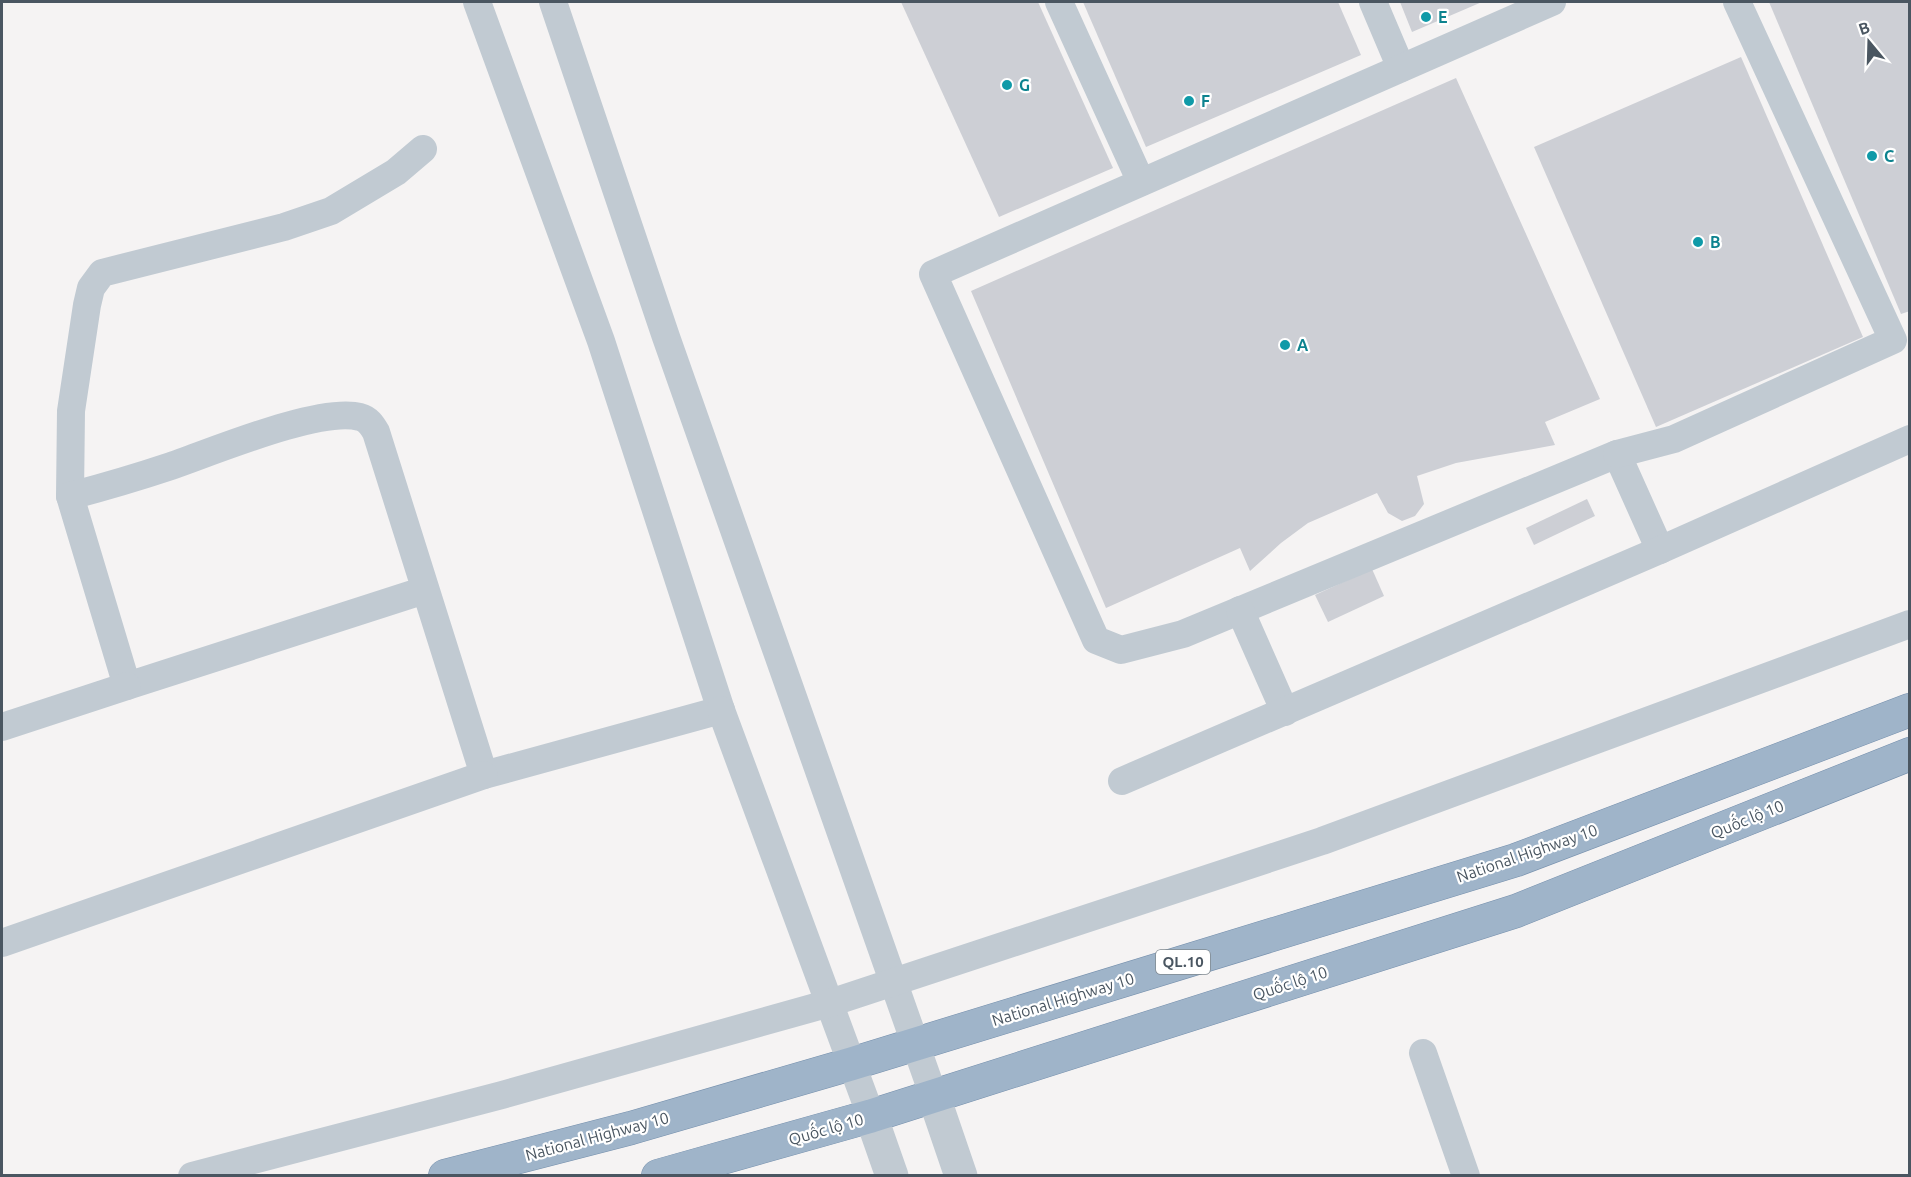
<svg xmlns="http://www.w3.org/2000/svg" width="1911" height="1177" viewBox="0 0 1911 1177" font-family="Ubuntu,sans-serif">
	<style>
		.building { fill: #cdcfd5 }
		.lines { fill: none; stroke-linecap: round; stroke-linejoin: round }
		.trunk-casing { stroke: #7690ad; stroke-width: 34 }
		.minor { stroke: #c1cad2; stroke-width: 28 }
		.tertiary { stroke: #c1cad2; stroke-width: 33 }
		.trunk { stroke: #9fb4c9; stroke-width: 33 }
		.culture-dot { fill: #0f9aa8; stroke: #fff; stroke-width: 2 }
		.labels { text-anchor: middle; stroke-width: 4.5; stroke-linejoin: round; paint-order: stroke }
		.shield { fill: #fff; stroke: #808990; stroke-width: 1.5 }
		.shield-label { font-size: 15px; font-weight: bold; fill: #4a5661 }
		.culture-label { font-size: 16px; font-weight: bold; fill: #0d838f; stroke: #fff; text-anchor: start }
		.street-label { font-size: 16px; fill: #4a5661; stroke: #fff }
	</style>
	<rect width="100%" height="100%" fill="#f5f3f3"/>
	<g class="building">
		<polygon points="901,2 1038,2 1113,168 999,217"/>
		<polygon points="1083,2 1338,2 1361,55 1146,147"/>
		<polygon points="1400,2 1482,2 1412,32"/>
		<polygon points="1769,2 1910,2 1910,311 1901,314"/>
		<polygon points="1741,57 1863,337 1656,427 1534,147"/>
		<polygon points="1456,78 1600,399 1545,422 1555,445 1456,463 1417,476 1424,504 1415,516 1402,521 1388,513 1377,493 1308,523 1281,543 1250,571 1240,548 1106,608 971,291"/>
		<polygon points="1587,499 1595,516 1534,545 1526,528"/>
		<polygon points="1372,569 1384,596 1328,622 1315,595"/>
	</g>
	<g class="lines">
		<defs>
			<g id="trunk">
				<polyline points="445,1176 631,1128 851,1064 1516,860 1910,710"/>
				<polyline points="658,1176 871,1116 1516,911 1910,754"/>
			</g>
		</defs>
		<use href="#trunk" class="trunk-casing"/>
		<g class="minor">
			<polyline points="553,2 666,337 934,1097"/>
			<polyline points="1059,2 1141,182"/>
			<polyline points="1373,2 1401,68"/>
			<polyline points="1552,2 933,274 1096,640 1121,650 1183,634 1617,454 1660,550"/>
			<polyline points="1617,454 1674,439 1893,340 1737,2"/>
			<polyline points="70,496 71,411 87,305 91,288 102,273 284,227 331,211 396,172 423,149"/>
			<path d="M425,590L127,686L70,496C104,487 138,477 171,466C212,452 321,406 360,417C368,419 372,425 376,432L484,775L721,710L601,341L477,2"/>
			<polyline points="1240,610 1285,712"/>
			<polyline points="721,710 871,1116"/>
			<polyline points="2,727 127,686"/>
			<polyline points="1122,781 1660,550 1910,439"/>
			<polyline points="2,943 484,775"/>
			<polyline points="1423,1053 1466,1176"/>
			<polyline points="192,1176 502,1095 830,1003 1322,841 1910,624"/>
		</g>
		<g class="tertiary">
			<polyline points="934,1097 961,1176"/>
			<polyline points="871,1116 892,1176"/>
		</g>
		<use href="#trunk" class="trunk"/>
	</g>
	<g class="culture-dot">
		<circle cx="1426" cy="17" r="6"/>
		<circle cx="1007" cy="85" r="6"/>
		<circle cx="1189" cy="101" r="6"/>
		<circle cx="1872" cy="156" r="6"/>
		<circle cx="1698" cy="242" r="6"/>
		<circle cx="1285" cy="345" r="6"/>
	</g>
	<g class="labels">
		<rect class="shield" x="1156" y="950" width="54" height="24" rx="4.5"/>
		<g class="shield-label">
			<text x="1183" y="967">QL.10</text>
		</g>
		<g class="culture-label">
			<text x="1438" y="23">E</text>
			<text x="1019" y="91">G</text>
			<text x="1201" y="107">F</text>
			<text x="1884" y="162">C</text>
			<text x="1710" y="248">B</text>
			<text x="1297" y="351">A</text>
		</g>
		<g class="street-label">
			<text transform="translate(1747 819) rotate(-22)" y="6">Quốc lộ 10</text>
			<text transform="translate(1527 853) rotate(-19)" y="6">National Highway 10</text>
			<text transform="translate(1290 983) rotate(-18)" y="6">Quốc lộ 10</text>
			<text transform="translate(1063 999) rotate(-17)" y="6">National Highway 10</text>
			<text transform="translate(826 1129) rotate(-16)" y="6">Quốc lộ 10</text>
			<text transform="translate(597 1136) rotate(-15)" y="6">National Highway 10</text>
		</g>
	</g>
	<rect width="1911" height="1177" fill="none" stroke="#4a5661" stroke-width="6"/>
	<g transform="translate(1869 42) rotate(341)" stroke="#ffffff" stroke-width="4.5" paint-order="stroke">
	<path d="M0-4.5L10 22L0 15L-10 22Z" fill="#4a5661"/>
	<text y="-9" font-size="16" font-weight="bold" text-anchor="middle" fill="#4a5661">B</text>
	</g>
</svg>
